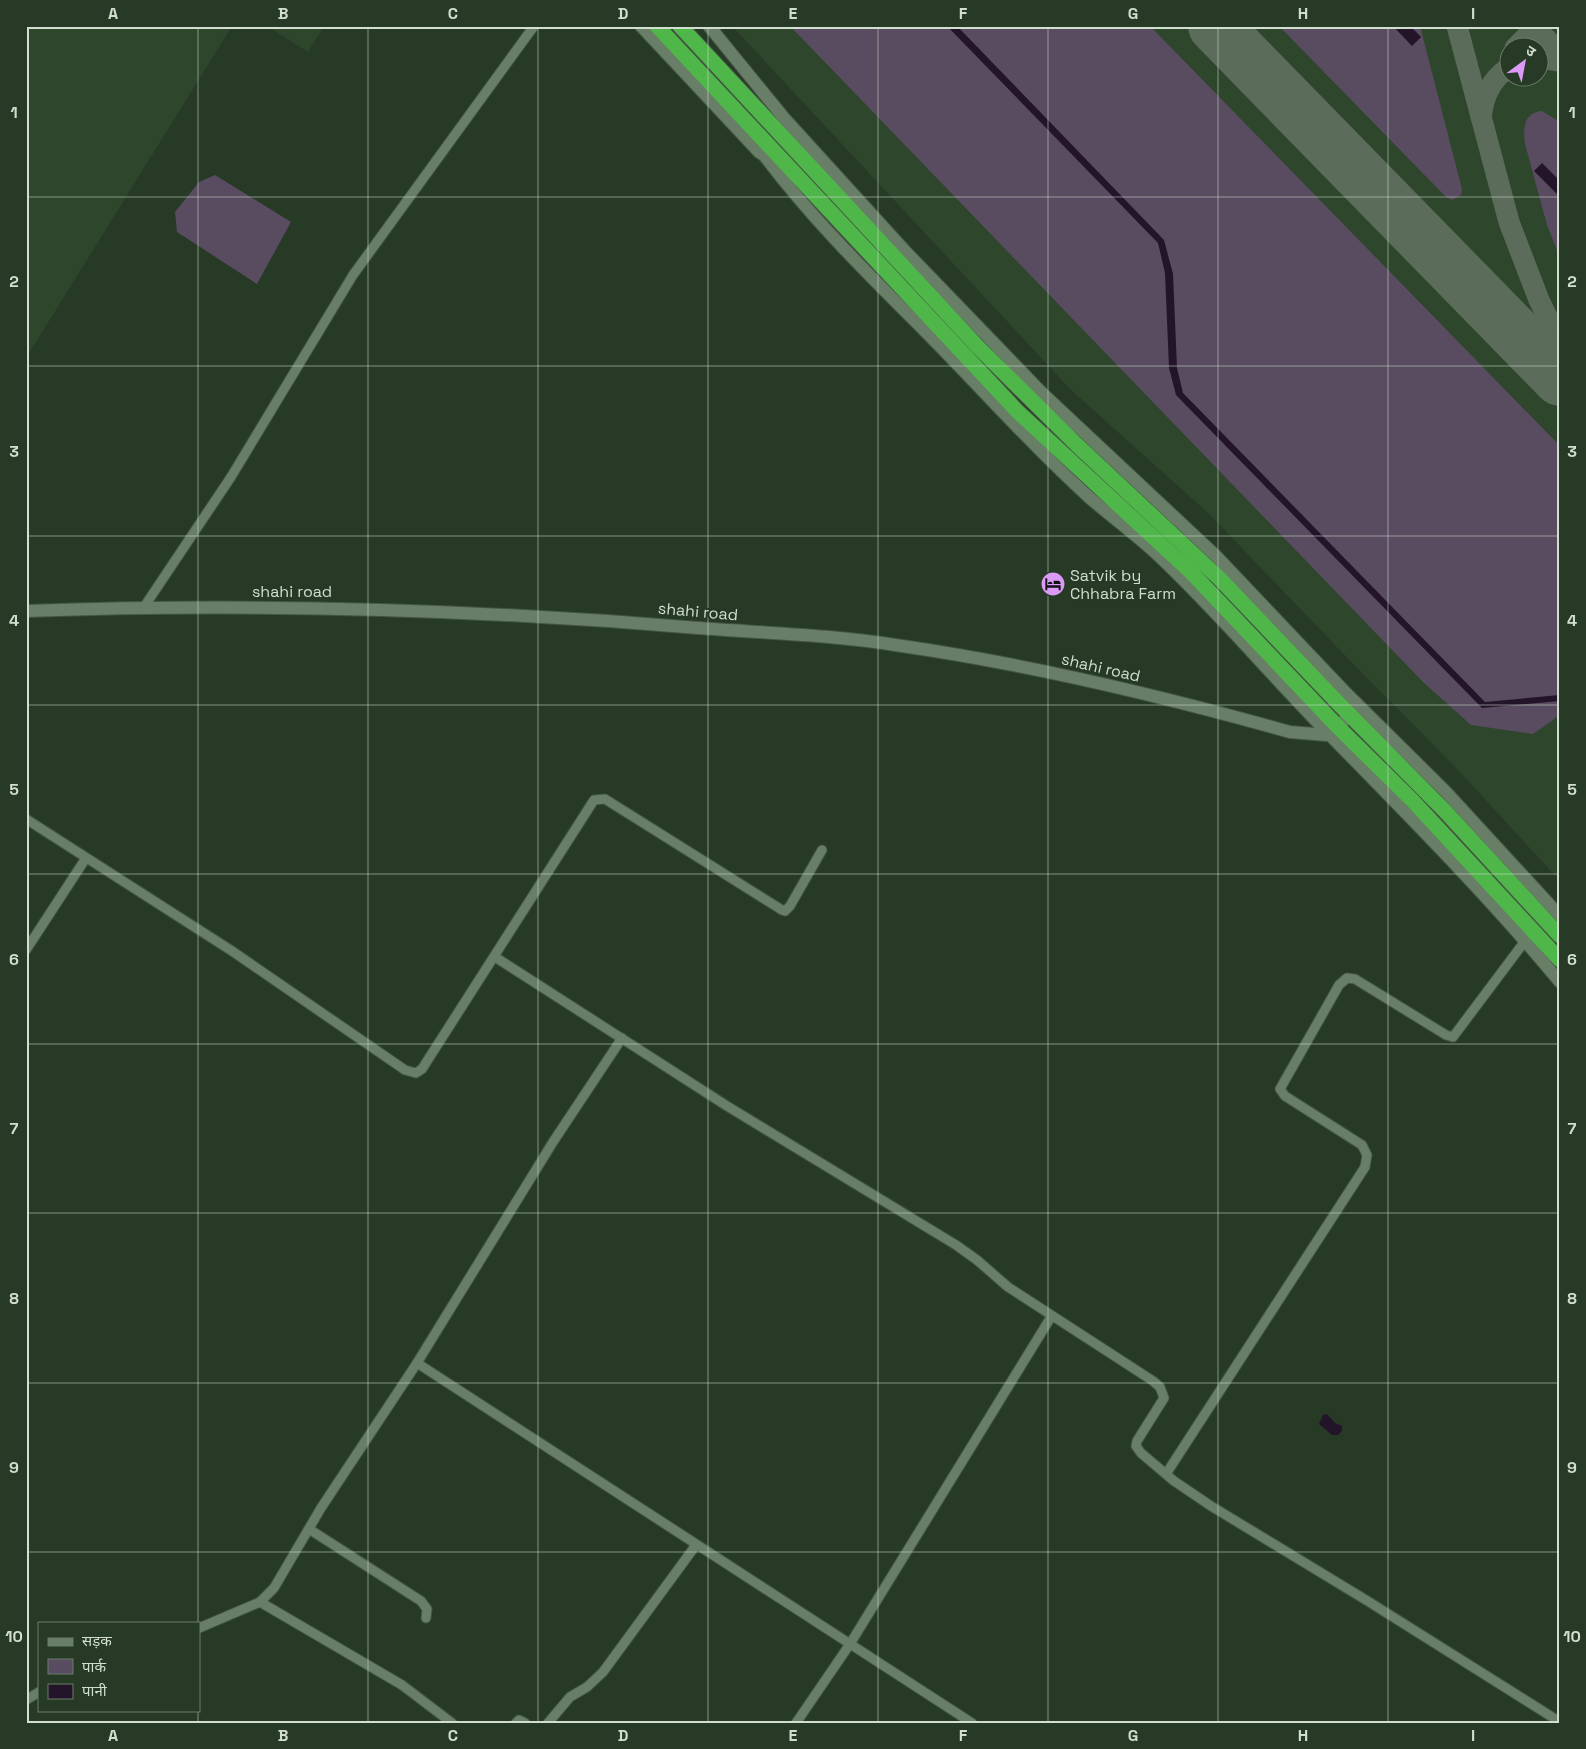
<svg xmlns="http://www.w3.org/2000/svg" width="1586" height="1749" viewBox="0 0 1586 1749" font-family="'Space Grotesk','Noto Sans Devanagari',sans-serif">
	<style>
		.built { fill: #2e462c; fill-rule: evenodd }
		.green { fill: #594b60 }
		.water { fill: #24142a }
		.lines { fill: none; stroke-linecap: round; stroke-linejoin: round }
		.taxiway { stroke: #5b6c5a; stroke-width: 21 }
		.runway { stroke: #5b6c5a; stroke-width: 54 }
		.highway-tunnel { stroke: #40533f; stroke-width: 15; stroke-dasharray: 15 8; stroke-linecap: butt }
		.street-casing { stroke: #455644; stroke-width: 11 }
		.secondary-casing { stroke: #455644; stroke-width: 14 }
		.highway-casing { stroke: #455644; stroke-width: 17 }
		.street { stroke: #687e66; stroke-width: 9 }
		.secondary { stroke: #687e66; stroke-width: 12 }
		.highway { stroke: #4fb74a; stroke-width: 15 }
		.grid { fill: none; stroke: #d2ded0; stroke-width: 1; stroke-opacity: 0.55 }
		.labels { text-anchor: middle; stroke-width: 4; stroke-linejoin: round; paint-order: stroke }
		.poi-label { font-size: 16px; fill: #d2ded0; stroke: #263a25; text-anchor: start }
		.street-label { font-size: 16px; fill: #d2ded0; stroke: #263a25 }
		.neatline { fill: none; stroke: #d2ded0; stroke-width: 2 }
		.grid-label { font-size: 16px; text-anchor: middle; font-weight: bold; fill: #d2ded0 }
	</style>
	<rect width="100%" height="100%" fill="#263a25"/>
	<g class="built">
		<polygon points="26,26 232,26 26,358"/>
		<polygon points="267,26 324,26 308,52"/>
		<path d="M732,26H1560V881L1459,771L1362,673L1207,512L1071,390ZM1508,48H1538V78H1508Z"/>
	</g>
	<g class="green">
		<polygon points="790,26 1150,26 1560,446 1560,715 1533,734 1471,725 1424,683"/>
		<polygon points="1279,26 1393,26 1412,46 1421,37 1410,26 1420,26 1462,189 1461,195 1452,200 1446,197"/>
		<path d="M1542,111L1560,122V181L1542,164L1535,171L1560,197V258L1547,225L1525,144C1523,129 1523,113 1542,111Z"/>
		<polygon points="215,175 291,222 257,284 177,232 175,212 199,182"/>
	</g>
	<g class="water">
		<polygon points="947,26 957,26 1164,240 1173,274 1177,368 1183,393 1485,702 1560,695 1560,701 1482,708 1176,395 1169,368 1165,273 1158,243"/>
		<polygon points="1393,26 1410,26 1421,37 1412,46"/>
		<polygon points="1542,163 1560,181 1560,197 1534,171"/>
		<polygon points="1327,1414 1335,1423 1342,1426 1342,1431 1338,1435 1332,1435 1319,1424 1323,1415"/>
	</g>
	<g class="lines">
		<g class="taxiway">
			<polyline points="1457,26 1509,222 1539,300 1560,343"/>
			<polyline points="1534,26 1560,53"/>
			<polyline points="1515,48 1537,26"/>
			<polyline points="1538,58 1560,61"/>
			<path d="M1481,117C1484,95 1491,80 1508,68"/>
		</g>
		<polyline class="runway" points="1215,26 1560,379"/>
		<g class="highway-tunnel">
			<polyline points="788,177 891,289"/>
			<polyline points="1059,461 1118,514"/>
			<polyline points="1104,461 1141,494"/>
		</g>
		<defs>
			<g id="street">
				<polyline points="144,607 231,477 353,275 534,26"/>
				<polyline points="26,819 232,951 405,1070 416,1073 422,1069 594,800 605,799 782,910 785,911 790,906 822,850"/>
				<polyline points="26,950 86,858"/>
				<polyline points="495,957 727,1106 956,1245 977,1260 1008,1287 1153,1381 1160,1387 1164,1398 1137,1441 1136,1446 1141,1453 1174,1481 1211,1506 1366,1600 1560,1722"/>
				<polyline points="417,1363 972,1723"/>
				<polyline points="1166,1474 1365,1167 1367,1155 1362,1145 1285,1096 1280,1089 1339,985 1347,978 1355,979 1446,1035 1453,1037 1525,941"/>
				<polyline points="309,1529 421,1601 427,1609 426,1618"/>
				<polyline points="260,1602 402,1685 452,1723"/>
				<polyline points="199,1628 260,1602 274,1588 321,1508 417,1363 553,1142 622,1038"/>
				<polyline points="26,1700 39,1692"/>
				<polyline points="516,1723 519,1720 525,1723"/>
				<polyline points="548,1723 570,1697 587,1687 603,1672 696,1545"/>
				<polyline points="796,1723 850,1644 1051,1317"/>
			</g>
			<g id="secondary">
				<polyline points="641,26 759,152 764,155 769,151"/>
				<polyline points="709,26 784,118 905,251 1042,393 1216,556 1344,691 1446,792 1560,916"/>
				<path d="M764,155C811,218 868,274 923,329C979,385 1031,445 1090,498C1113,518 1138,536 1160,557C1219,613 1271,675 1328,733C1407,814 1487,894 1560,982"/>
				<path d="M26,611C251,603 474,609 698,628C766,633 835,635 902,646C1033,665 1162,696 1290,732L1326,735L1350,716"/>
			</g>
			<g id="highway">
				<polyline points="657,26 1018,412 1191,572 1338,727 1412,800 1560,960"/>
				<polyline points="680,26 978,347 1077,445 1220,579 1338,703 1444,810 1560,936"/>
			</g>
		</defs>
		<use href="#street" class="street-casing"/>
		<use href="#secondary" class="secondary-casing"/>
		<use href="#highway" class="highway-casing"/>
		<use href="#street" class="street"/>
		<use href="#secondary" class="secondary"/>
		<use href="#highway" class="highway"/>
	</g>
	<path class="grid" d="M198,26V1623M368,26V1723M538,26V1723M708,26V1723M878,26V1723M1048,26V1723M1218,26V1723M1388,26V1723M26,197H1560M26,366H1560M26,536H1560M26,705H1560M26,874H1560M26,1044H1560M26,1213H1560M26,1383H1560M26,1552H1560M198,1710V1723"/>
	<defs>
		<symbol id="hotel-disc" viewBox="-11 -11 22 22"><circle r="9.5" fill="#da9af6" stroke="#263a25"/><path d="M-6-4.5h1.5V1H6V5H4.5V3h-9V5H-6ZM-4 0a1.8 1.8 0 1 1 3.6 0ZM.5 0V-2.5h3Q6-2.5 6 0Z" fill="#111"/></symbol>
	</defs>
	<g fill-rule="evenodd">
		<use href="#hotel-disc" x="1039" y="570" width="28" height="28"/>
	</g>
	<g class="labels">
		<g class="poi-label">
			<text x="1070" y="581">Satvik by<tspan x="1070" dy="18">Chhabra Farm</tspan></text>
		</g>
		<g class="street-label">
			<text x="292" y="597">shahi road</text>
			<text transform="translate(698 611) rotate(5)" y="6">shahi road</text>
			<text transform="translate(1101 667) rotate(13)" y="6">shahi road</text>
		</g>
	</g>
	<rect width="1586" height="1749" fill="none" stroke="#263a25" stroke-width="55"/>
	<rect x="38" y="1622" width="162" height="90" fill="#263a25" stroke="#6b7c69"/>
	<rect x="48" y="1638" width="25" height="8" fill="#687e66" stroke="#6b7c69"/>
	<text x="82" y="1646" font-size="15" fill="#d2ded0">सड़क</text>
	<rect x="48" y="1659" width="25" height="15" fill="#594b60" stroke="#6b7c69"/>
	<text x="82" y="1672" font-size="15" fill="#d2ded0">पार्क</text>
	<rect x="48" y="1684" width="25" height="15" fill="#24142a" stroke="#6b7c69"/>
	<text x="82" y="1696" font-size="15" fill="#d2ded0">पानी</text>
	<g transform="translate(1524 62) rotate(32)"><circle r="24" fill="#263a25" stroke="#6b7c69"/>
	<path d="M0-4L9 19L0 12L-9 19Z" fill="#da9af6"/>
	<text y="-8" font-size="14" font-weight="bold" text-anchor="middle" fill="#d2ded0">उ</text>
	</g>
	<rect x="28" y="28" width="1530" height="1694" class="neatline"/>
	<g class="grid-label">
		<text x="113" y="19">A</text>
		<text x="283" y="19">B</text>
		<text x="453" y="19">C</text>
		<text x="623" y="19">D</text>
		<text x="793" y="19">E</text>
		<text x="963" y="19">F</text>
		<text x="1133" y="19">G</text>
		<text x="1303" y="19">H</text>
		<text x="1473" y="19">I</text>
		<text x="14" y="118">1</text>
		<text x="1572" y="118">1</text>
		<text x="14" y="287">2</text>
		<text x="1572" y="287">2</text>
		<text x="14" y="457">3</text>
		<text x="1572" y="457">3</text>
		<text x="14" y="626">4</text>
		<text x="1572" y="626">4</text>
		<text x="14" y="795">5</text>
		<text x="1572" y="795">5</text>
		<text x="14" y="965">6</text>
		<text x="1572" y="965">6</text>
		<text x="14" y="1134">7</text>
		<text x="1572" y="1134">7</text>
		<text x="14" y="1304">8</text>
		<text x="1572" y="1304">8</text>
		<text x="14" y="1473">9</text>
		<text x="1572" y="1473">9</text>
		<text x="14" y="1642">10</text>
		<text x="1572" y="1642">10</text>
		<text x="113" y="1741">A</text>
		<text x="283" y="1741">B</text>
		<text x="453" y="1741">C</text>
		<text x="623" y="1741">D</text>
		<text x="793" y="1741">E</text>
		<text x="963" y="1741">F</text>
		<text x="1133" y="1741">G</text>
		<text x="1303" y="1741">H</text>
		<text x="1473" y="1741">I</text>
	</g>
</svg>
